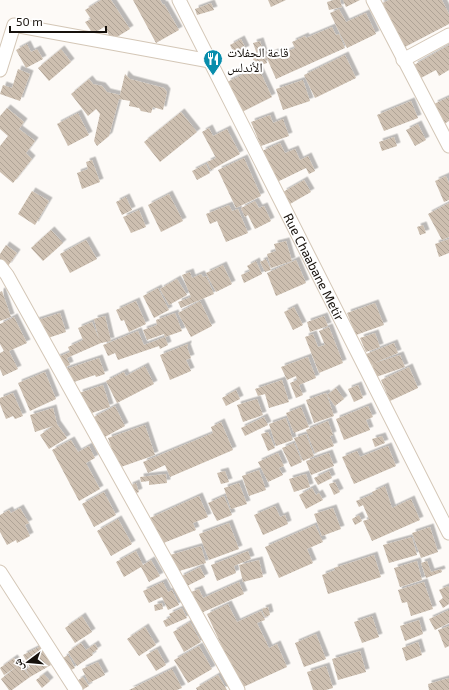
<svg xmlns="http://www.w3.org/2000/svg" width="449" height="690" viewBox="0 0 449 690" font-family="'Exo 2','Noto Naskh Arabic',sans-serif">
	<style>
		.building { fill: url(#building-back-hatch); filter: url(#shadow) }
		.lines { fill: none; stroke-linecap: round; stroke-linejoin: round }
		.street-casing { stroke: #d4c7b7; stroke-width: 15 }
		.street { stroke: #fff; stroke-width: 13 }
		.labels { text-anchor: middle; stroke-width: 4; stroke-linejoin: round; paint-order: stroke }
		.poi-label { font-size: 13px; fill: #16110c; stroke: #fff; text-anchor: start }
		.street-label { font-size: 13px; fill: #16110c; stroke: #fff }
	</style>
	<defs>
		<pattern id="building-back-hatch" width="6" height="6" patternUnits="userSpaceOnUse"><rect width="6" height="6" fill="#cdbfb0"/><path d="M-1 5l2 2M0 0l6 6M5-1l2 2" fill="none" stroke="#afa396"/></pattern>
		<filter id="shadow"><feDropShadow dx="3.5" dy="-3.5" stdDeviation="0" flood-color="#0004"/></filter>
	</defs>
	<rect width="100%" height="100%" fill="#fdfaf7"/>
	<g class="building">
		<polygon points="101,0 111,0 130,29 112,40 104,27 93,34 85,22 91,19 85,10"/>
		<polygon points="133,0 160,0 163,5 164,4 179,30 156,43"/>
		<polygon points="268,0 286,0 271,7"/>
		<polygon points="334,0 340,0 342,7 329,10 327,2"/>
		<polygon points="343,0 360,0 346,7"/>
		<polygon points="389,0 442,0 449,14 449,24 403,48 380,4"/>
		<polygon points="211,3 214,10 197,15 195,9"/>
		<polygon points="339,9 346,22 366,13 376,34 347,48 330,13"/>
		<polygon points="332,27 336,35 339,34 345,48 276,79 266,56 275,52 277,56 295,48 292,42 305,36 306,38"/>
		<polygon points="241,39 246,49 235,55 230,45"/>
		<polygon points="260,41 267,63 256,67 252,56 257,54 253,43"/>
		<polygon points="27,44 31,52 37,49 43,59 26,68 16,50"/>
		<polygon points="449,45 449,70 439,76 436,70 421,78 414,65"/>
		<polygon points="61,49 71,62 49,81 38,68"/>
		<polygon points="345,55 356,78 315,98 304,75"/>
		<polygon points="258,67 272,97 242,112 227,82"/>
		<polygon points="18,69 30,74 20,101 0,94 3,85 12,88"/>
		<polygon points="125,74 130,79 164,88 167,92 163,110 153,107 151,113 141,111 139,108 129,106 130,101 119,99 109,136 97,146 94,141 100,114 96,109 88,116 71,94 89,79 93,84 102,86 107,92 120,95"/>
		<polygon points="303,80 310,101 283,110 276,89"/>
		<polygon points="449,97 449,121 444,124 434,104"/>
		<polygon points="411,101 418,118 384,131 377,115"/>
		<polygon points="7,108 24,122 19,129 35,141 26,153 32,159 13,183 0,172 0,146 8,136 0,129 0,116"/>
		<polygon points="181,112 197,132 160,162 144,142"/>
		<polygon points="78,113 89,135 68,146 57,124"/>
		<polygon points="270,115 273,123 283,119 289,136 261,146 251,122"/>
		<polygon points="418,124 426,140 415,146 406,130"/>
		<polygon points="209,128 213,136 227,129 240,154 211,170 207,162 216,158 202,132"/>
		<polygon points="394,137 397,146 382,151 379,142"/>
		<polygon points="280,143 285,153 295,149 300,160 308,156 315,171 309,174 306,168 277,182 262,151"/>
		<polygon points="244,158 261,196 236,208 218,170"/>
		<polygon points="92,160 100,182 82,189 77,173 88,169 86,162"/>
		<polygon points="206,164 210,173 197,180 192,171"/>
		<polygon points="446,176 449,183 449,200 444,202 435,181"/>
		<polygon points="304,180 311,192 290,204 283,192"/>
		<polygon points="32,191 49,201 35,225 18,214"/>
		<polygon points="169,194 183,221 161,232 148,205"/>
		<polygon points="126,197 132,210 122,215 116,202"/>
		<polygon points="255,201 259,208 264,206 271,221 255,229 248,215 245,217 241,208"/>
		<polygon points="449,203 449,237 442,240 428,214"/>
		<polygon points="229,205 232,211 238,209 248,233 226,242 217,221 210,224 206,214"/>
		<polygon points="139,210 146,227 131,233 123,217"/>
		<polygon points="423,225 426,233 420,235 417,227"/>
		<polygon points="51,230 63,243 43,261 31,248"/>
		<polygon points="449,239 449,253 439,257 435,244"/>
		<polygon points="86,240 97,259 70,273 60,254"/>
		<polygon points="286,241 292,261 271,268 267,254 276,251 274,244"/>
		<polygon points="6,245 17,253 8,266 0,261 0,254"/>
		<polygon points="266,259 271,270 265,272 260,262"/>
		<polygon points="296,260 306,283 276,296 267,273"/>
		<polygon points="256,261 262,274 244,283 241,275 250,271 247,266"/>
		<polygon points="223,265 232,284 216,292 206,273"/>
		<polygon points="190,272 192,278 201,274 203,277 206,276 214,294 181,308 178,302 191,297 182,275"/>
		<polygon points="177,279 187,295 169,305 160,289"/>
		<polygon points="158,288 169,310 154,318 143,296"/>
		<polygon points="2,291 11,317 0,321 0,292"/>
		<polygon points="136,301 146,324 129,332 124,320 121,321 116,310"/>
		<polygon points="200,301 212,326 191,337 178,313"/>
		<polygon points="375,303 384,325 356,335 347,313"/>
		<polygon points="294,307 303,325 293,330 284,312"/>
		<polygon points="60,313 66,332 42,340 35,321"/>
		<polygon points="175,313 182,331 165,337 164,334 147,340 143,330 157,325 156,320"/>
		<polygon points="105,316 111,341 101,343 67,358 70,365 61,369 56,358 70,352 68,347 83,340 78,328 92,322 99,339 94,319"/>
		<polygon points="324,316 328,326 310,332 307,322"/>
		<polygon points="14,317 27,343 9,351 18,369 3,376 0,369 0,353 4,351 0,344 0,324"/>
		<polygon points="329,327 343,363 319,373 305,337 313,334 318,347 325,345 319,331"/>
		<polygon points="138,331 144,345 165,337 168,345 160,349 159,346 118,360 115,353 108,356 103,345"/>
		<polygon points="375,333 380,347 366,352 360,338"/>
		<polygon points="394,343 398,353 374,363 400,355 405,367 376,377 372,364 370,365 366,354"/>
		<polygon points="188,344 188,346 187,347 191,358 186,360 191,371 170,380 160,355"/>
		<polygon points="308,357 316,378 299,385 303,395 296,398 290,383 297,380 296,376 287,380 281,367"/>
		<polygon points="99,358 105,374 96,377 95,375 68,384 63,370"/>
		<polygon points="145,366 154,384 117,403 106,381 124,372 126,376"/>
		<polygon points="409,367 418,388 390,401 381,380"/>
		<polygon points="45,372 56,399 30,411 18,383"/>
		<polygon points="282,380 289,402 269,408 265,394 258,396 255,389"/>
		<polygon points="103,385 110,407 86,415 79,393"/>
		<polygon points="358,385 363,398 354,402 348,389"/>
		<polygon points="336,388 344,399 335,406 327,395 334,416 314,423 306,400 326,393 327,395"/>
		<polygon points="236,390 240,399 226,406 222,398"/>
		<polygon points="13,393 23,416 15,419 13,416 6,419 0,404 0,398"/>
		<polygon points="257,399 263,415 243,422 237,405"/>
		<polygon points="115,406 125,426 103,438 92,418"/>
		<polygon points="368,406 373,417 366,420 370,430 344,440 336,419"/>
		<polygon points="301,407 309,427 294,433 286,413"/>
		<polygon points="53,408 57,424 67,438 49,449 40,435 53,426 35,432 30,415"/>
		<polygon points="264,417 268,425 245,436 241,428"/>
		<polygon points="286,418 293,440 276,446 269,424"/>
		<polygon points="328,421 333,435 330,436 334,446 315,453 306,430"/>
		<polygon points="221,422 233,450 170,477 165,465 148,473 143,462 213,433 211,427"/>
		<polygon points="145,425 155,455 118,468 108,438"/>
		<polygon points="268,432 275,448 268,451 261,434"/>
		<polygon points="306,434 314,456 303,461 294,438"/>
		<polygon points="382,436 385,443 375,447 372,439"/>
		<polygon points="71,440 78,452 89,446 95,458 86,463 100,489 79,501 52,450"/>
		<polygon points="294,443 302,462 291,467 282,448"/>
		<polygon points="388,446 396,466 354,484 342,457 357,451 360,457"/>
		<polygon points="278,453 284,466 279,468 283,475 268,482 258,462"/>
		<polygon points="329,453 334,466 311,475 306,461"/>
		<polygon points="259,470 266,490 249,496 242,476"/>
		<polygon points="225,471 229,482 221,484 217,473"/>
		<polygon points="329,471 332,478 318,485 314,478"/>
		<polygon points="166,474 167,483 149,485 149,481 141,482 140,477"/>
		<polygon points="306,474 310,487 294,492 289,479"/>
		<polygon points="335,482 340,492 334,495 329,484"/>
		<polygon points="136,483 139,492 132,495 129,486"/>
		<polygon points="239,483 247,504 231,509 224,488"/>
		<polygon points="385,486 392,508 411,499 420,520 372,541 363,521 369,519 363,505 359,507 356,501 373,494 372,492"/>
		<polygon points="312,488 316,495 319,493 323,500 306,509 299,495"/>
		<polygon points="104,492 116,515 94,527 82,504"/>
		<polygon points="199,496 208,517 193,523 196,530 161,544 150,518"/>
		<polygon points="224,496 232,515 217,521 208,503"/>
		<polygon points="275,506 280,517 285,515 288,524 263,535 254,515"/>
		<polygon points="20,508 29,523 25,525 30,536 17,543 16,540 7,545 0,532 0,515 9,510 11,513"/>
		<polygon points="333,508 341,529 322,536 314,514"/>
		<polygon points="359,515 362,521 355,525 352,519"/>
		<polygon points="118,519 132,544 111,556 97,531"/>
		<polygon points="229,523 239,549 209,560 199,534"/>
		<polygon points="315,525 323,542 307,549 313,563 279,578 265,547"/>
		<polygon points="430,527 438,552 421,558 412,533"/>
		<polygon points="412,537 417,555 389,563 383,545"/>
		<polygon points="201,546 206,563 176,572 170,555"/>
		<polygon points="136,551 143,565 151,560 160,576 149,582 141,567 124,577 116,562"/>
		<polygon points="248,551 251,559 234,566 236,573 217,581 211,565"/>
		<polygon points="374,555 381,577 328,594 322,575 335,570 334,568"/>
		<polygon points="259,560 263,577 243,582 239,565"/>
		<polygon points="417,561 422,580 400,587 394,568"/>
		<polygon points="427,561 431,572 441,569 442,572 426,578 421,563"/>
		<polygon points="200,567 205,577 185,587 180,577"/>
		<polygon points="163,582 168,592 172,590 179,605 168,610 162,597 149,603 143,591"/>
		<polygon points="239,582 244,594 201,613 191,592 199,589 203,598"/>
		<polygon points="424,582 433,609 411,616 407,602 402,603 398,590"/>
		<polygon points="448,586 449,588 449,604 443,608 439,601 443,598 439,590"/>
		<polygon points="162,603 163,609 155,611 154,605"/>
		<polygon points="228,604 237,622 261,611 265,620 257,623 269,648 277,644 287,667 241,688 207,614"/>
		<polygon points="268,607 270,615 265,617 262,609"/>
		<polygon points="182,608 187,618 166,627 163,621 171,617 169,614"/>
		<polygon points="449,610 449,623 435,630 429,619"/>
		<polygon points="82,616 92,632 75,643 65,628"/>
		<polygon points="372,616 379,637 362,643 354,622"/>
		<polygon points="419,620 423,634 405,641 400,626"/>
		<polygon points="190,622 201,642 184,652 173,632"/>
		<polygon points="449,626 449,646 445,648 438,630"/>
		<polygon points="145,627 156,645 139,656 127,639"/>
		<polygon points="316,634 326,659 304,667 295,643"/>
		<polygon points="418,642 422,655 406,661 402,648"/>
		<polygon points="81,643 86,650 95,644 98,649 92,653 93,655 77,666 68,652"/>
		<polygon points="41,646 51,665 30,677 26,670 30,667 23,655"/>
		<polygon points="199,646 212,669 188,683 174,660"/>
		<polygon points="157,649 166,665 156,671 146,655"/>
		<polygon points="360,651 366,672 338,680 332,659"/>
		<polygon points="68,655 75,668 69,671 63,658"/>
		<polygon points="14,658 19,665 4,675 0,668"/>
		<polygon points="98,662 105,675 89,683 82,669"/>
		<polygon points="20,664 30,677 12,690 9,690 1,679"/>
		<polygon points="326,666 333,688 326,690 313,690 307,672"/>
		<polygon points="172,669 182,688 177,690 129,690"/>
		<polygon points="44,674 50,681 42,688 36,680"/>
		<polygon points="218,675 227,690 197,690 196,688"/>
		<polygon points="83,677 89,686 82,690 77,681"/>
		<polygon points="449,678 449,690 429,690 428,684"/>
	</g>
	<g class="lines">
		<defs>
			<g id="street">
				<path id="s1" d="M179,0L449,533"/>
				<polyline points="373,0 449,146"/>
				<polyline points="403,60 449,35"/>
				<polyline points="0,70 14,25 210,61"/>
				<polyline points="0,266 7,275 238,690"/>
				<polyline points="0,572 76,690"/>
			</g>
		</defs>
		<use href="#street" class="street-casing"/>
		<use href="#street" class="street"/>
	</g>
	<defs>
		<symbol id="restaurant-pin" viewBox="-11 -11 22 30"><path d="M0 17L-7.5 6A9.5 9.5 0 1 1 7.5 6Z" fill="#088dac" stroke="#fff"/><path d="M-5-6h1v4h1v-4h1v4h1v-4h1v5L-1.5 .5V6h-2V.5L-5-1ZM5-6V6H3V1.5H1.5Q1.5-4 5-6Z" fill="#fff"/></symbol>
	</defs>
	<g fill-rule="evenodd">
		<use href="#restaurant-pin" x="202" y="48" width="22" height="30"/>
	</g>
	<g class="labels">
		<g class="poi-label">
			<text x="227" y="57">قاعة الحفلات<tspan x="227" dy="15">الأندلس</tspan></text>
		</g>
		<g class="street-label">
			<text dy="5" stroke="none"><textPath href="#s1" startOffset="299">Rue Chaabane Metir</textPath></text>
		</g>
	</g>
	<g transform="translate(28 662) rotate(254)" stroke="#ffffff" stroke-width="3" paint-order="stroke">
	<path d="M0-3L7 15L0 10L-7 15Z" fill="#16110c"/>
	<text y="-6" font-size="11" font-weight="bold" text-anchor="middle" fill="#16110c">ش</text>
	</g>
	<path d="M10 26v6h96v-6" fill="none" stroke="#16110c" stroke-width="2"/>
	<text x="16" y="26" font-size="12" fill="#16110c" stroke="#ffffff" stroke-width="3" paint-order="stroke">50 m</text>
</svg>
